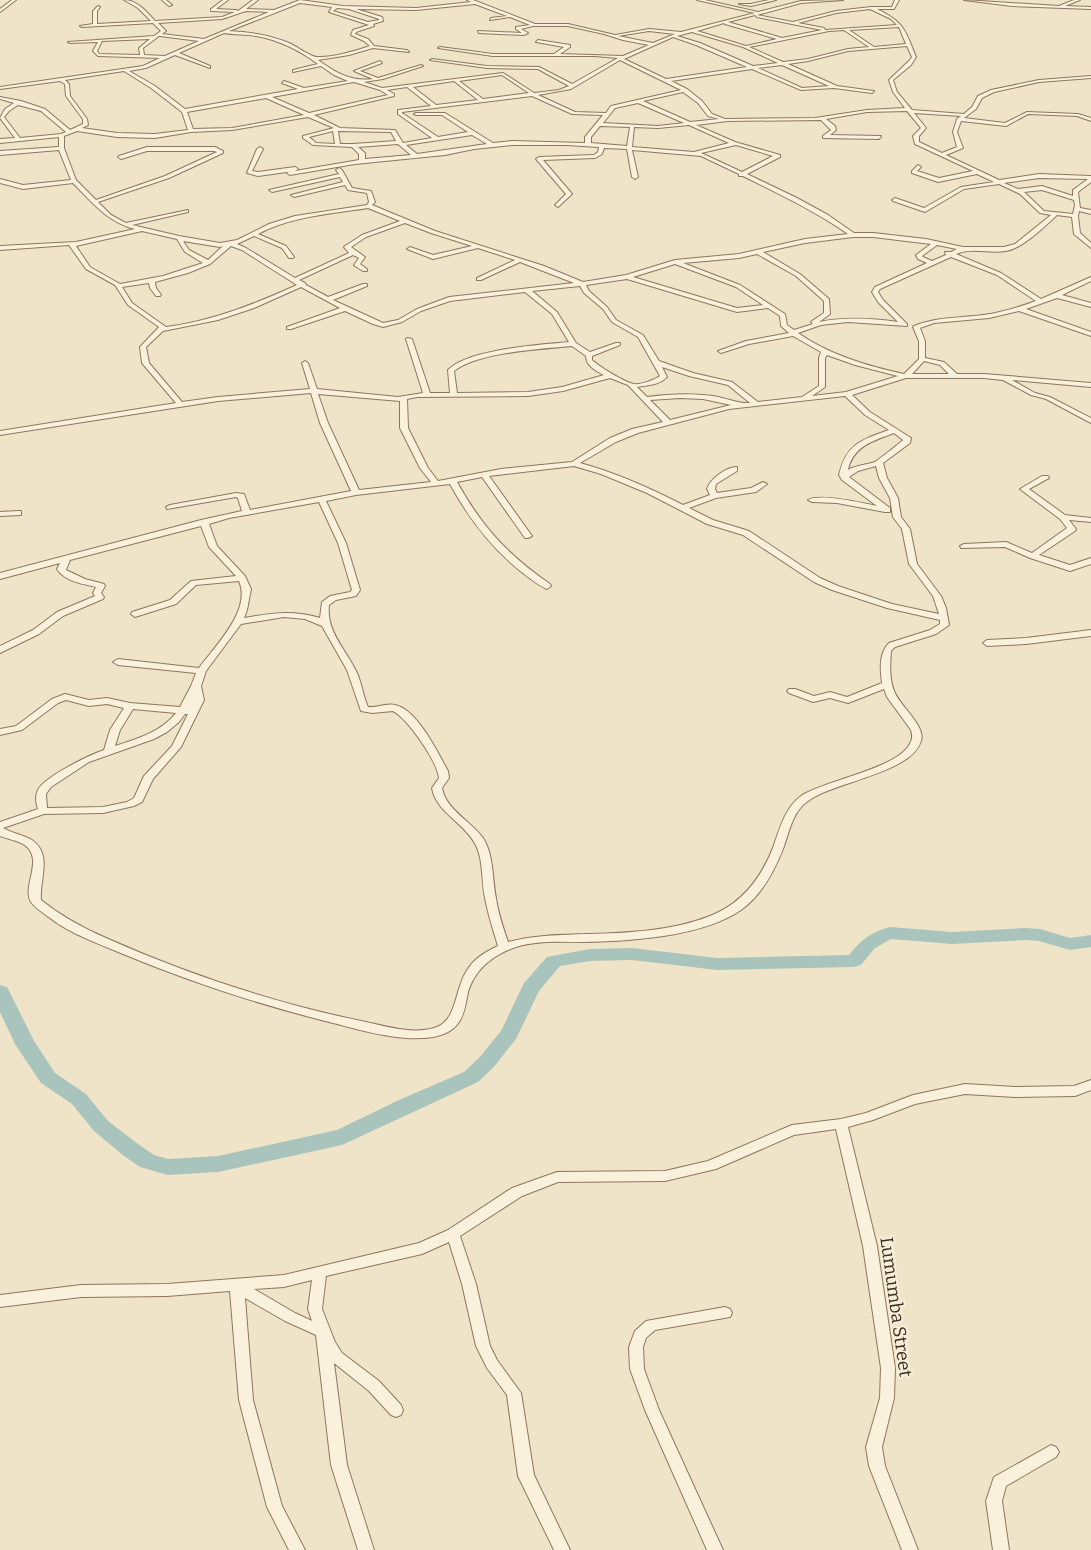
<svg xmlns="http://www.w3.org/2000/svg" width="1091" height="1550" viewBox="0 0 1091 1550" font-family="Bitter,serif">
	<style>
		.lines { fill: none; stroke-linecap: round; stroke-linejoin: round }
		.river { fill: #a9c4bc; fill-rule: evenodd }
		.minor-casing { stroke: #8d765c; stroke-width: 2 }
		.minor { fill: #faf1dc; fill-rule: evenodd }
		.labels { text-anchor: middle; stroke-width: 4.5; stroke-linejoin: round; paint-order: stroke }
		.near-street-label { font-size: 18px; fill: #3d2e20; stroke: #f7eed8 }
	</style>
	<rect width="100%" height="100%" fill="#f0e4c8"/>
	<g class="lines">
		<path class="river" d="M890,927L952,932L1026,928L1040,929L1070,938L1091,935V947L1070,950L1039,941L1026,940L952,944L891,939L875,948L861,965L854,967L717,970L632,960L590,961L560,966L539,991L516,1039L493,1068L478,1082L342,1145L218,1172L168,1175L140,1167L124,1156L94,1131L72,1104L41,1083L15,1044L0,1012V985L7,987L34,1041L55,1073L86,1094L108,1121L138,1144L154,1155L168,1159L218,1156L337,1130L399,1100L464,1072L479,1058L501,1031L524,983L547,957L590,949L632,948L717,958L849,955C861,940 871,932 890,927Z"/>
		<defs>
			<g id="minor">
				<polygon points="12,0 16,0 0,12 0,9"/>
				<path d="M124,0C137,0 147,12 155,21L222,17L235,12L211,11V9L223,0H228L216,9L236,10L238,11L253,0H258L246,9L274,10L300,0L343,6L416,8L471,2L467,0H473L535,24H568L615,35L649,29L681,32L755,13L697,0H705L758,12L801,1L843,0L801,3L757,15L793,22L836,11L871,7H892L895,0H899L894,9H877C905,23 905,30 916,57L911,65L893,80L897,92L912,110L964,114L972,107L978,96L991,90L1039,80L1091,76V78L1039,82L994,92L982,98L976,109L964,118L1005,123L1027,112L1078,114L1091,118V121L1077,116L1028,114L1006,126L961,121L957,132L963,148L946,155L999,180L1039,174L1091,176V182L1078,192L1080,208L1091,210V214L1079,211L1078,216L1080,233L1091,243V248L1074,234L1072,217L1057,215C1044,227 1023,248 1006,251C989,254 972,247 956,254L1001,273L1041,299L1091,277V281L1062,295L1091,303V307L1057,298L1026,309L1091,332V336L1019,311L989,318L934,323L920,328L925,341V358L944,362L957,374H984L1091,383V387L1012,380L1035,393L1050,397L1091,418V423L1046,399L1031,395L1003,380L984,378H906L852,395L870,412L911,438L910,443L883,463L887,478L898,498L901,517L910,529L917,564L941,596L946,608L949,625L936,634L895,647L891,651C890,665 889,680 895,693C901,707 926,726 921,741C912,773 833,782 808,801C792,812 789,833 783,849C774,872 761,896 741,910C702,937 630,941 584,942C561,942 538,940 516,947C493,955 475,969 468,992C466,1002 465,1013 459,1022C440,1052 370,1033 341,1025C267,1007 193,983 123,954C100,944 70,934 50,918C45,914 35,908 31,902C21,886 46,858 23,844C16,840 7,839 0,836V822L38,809C36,803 35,796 38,790C44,777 89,755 104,750L110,730L124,708L107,704L89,706L66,700L58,703L22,730L0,735V729L16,726L52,699L65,694L89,700L107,698L130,703L180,707L191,686L196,673L118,665L113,662L118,659L199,668C215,646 252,610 239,581L196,585L176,604L135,617L131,614L132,612L170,600L191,581L236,576L209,547L201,526L70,560L66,570L85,579L104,584L105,586L101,593L104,597L103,599L63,616L39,634L0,653V646L33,630L57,612L95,596L93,593L96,587C83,584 64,581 57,569L60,563L0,579V573L201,520L242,511L238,498L236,497L167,509L166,507L170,505L236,493L244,494L250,510L351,491L320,423L311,393L218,401L0,435V431L176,403L142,363L140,347L159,327L128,305L115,285L86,269L69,245L0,250V246L76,242L135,229C107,222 92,202 73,183L23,189L0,183V179L23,185L71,180L59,150L0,155V151L59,147V137L0,143V139L15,138L0,118L5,109L14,103L0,99V97L21,101L45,109L70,130L83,124V119L66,96L65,84L60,81L0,89V87L143,66L160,58L98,56L93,51L98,42L70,43L68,42L154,36L161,31L153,23L82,27L80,26L93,24V11L98,6L100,7L97,11V24L151,21L138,8ZM300,3L332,7L329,12L369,25L353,30L351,35L364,41L370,46C356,51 331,58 317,57C311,57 296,46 289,43C270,35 249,32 229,31ZM475,4L507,16L491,18L490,20L510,17L530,25L516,27V29L522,33L478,31L479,33L524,35L528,33L521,29L533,26H568L604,34L623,40L649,45L623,56L560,54L570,47V45L538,40L536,42L564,47L554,54H493L440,47L438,48L493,56H595L618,58L572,84L539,67L487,66L432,59L430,60L487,68L538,69L569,86L559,90L534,93L503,73L382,88L364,82L383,79L423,66L421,65L378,78L360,71L382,63L380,61L354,71L373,79C351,82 336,73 318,60L349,55L373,48L409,52L407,50L374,46L368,39L355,34L356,32L374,26L373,24L383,21L382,17L356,9L416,10ZM337,8L349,9L379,19V20L368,22L333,11ZM870,9L891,19L897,25L825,30L824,28L798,23L836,13ZM246,11L269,12L204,39L162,34L166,31L158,23L222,19ZM755,15L757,17L822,30L782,38L728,22ZM724,23L725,24L777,39L746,46L697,31ZM899,27L906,44L874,47L849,30ZM844,30L869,47L848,49L808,59L783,62L749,47L829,31ZM649,31L675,34L653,43L618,36ZM692,32L743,47L778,63L753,66L700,43L677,36ZM224,33C234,35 246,34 256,36C279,40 299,50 318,64L293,70V72L321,66L334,75L348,81L304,88L284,81L282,83L298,89L185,109L155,86L129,71L146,68L175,55L210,68V66L179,53ZM159,36H160L199,41L165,56L144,55L143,48ZM673,37L696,45L747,67L666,79L624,59ZM150,39L139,48L140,55L99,54L97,51L102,41ZM907,46L912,57L910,60L889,80L893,92L905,108L867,110L815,118L725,119L712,114L702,101L687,89L671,81L752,69L801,90L834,88L872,93L874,91L837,86L788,64L808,61L848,51ZM620,60L681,90L611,106L606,113L575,112L538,95L571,89ZM782,65L829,86L802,88L758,68ZM124,71L151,88L182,112L188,130L155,134L117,133L82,128L88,125L87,119L70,96L69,84L65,80ZM502,75L529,93L483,99L459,81ZM454,81L478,100L436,105L413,87ZM354,82L380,90L388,95L309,113L272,97ZM407,87L431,106L398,110V114L432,138L403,143L395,130L340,128L314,115L394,96V94L387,90ZM683,92L698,103L708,116L719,119L690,122L643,101ZM532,96L572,114L603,115L585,137V143L512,141L493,143L445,113H416L414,114L416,115H442L468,132L438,137L402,113V112ZM266,98L304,115L232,128L193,129L187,112ZM638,103L684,123L658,126L603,123L615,108ZM18,105L41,111L66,132L61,134L20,138L4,117L9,111ZM907,111L921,128L913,136L915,144L973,171L939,178L917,171L921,167L918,165L912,171V173L938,182L977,174L994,182L961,187L924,208L895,198L892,200L893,201L925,212L964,189L999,184L1020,194L1040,213L1051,215L1015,244L1004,247H963L926,239L873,233H854L828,215L797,198L747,174L780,157V155L735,142L696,125L728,121L821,120L831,130L823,136V138L879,139L881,136L830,135L836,130L835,126L826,119L867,112ZM914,113L961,116L957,119L953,132L957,147L942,153L919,142V136L926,128ZM308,117L334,128L303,136V138L313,145L352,147L359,154V160L295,171L298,169L295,167L258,172L252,171L263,149L260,147L257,149L247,173L258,176L294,171L288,172L287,173L290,175L355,164L445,155L474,149L512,145H566L599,147L598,152L594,155L539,157L536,159L566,194L555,205L558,207L572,194L543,160L595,158L602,154L604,148L627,149L632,177L635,179L638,177L632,150L701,156L739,174V176H743C779,194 815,211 848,234L805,239L739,254L675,260L626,275L583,282L544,266L435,231L372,205L375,202L371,191L352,188L342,170L339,168L336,170L339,174L269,190L272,192L340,177L343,182L291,195L294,197L345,185L348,190L367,193L369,202L367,205L295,216L269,224L237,240L220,243L179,236L132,225L188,212V210L126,223L111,215L98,202L169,178L223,153V151L215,147H147L119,156L118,157L121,159L147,151H214L217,152L165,176L96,200L76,180L64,148V136L77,131L117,137L155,138L191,132L232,130ZM689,125L729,143L694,152L632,147L634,127L658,128ZM600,126L630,127L627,146L591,143V137ZM333,131L335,144L316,143L309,137ZM338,131L391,132L396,141L353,144H340ZM472,135L487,144L417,154L406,145ZM398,144L411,155L365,159V153L358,147ZM736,145L773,156L742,172L701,153ZM1039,178L1088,179L1073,190V196L1042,186L1018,189L1004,183ZM1042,190L1074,200L1075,205L1073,214L1044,211L1024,192ZM368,208L400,221L362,235L345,246L344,247L349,253L295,278L246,248L237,244L254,236L282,248L289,258H293L294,257L286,246L258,234C292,216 331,214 368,208ZM405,223L431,233L472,246L433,255L410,247L407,249L433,259L478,248L515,260L477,278V280H481L520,262L574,283L449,297L417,309L398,320L383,323L333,300L367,286V284H363L328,297L306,285L305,283L299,280L353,255L359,258L354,265L355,266L363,271H367V269L360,264L365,257L351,247L366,237ZM142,231L177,239L185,252L203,263L163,276L120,284L90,267L76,246ZM853,237H873L931,244L916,255L918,259L927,263L875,287L872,292L878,302L898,322C871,318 845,317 819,322L830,314L829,299L800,274L763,252L805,243ZM183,241L220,247L223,246L208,260L189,250ZM937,245L957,249L951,252H945L946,255L932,261L923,257L922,256ZM231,246L242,250L297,285C255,304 212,321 166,327L132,303L122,287L149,283L150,288L156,296H160L161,295L156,288L155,282L188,273L210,264ZM757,254L796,276L824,301V313L812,321L811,322L813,324L794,330L787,325L785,314L740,285L683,263L739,258ZM951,257L997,275L1036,301C1019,307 1001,313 983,315C959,318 936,317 914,326L913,327L919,341V359L904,374C867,366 830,355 798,333L821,325L848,322L907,326V324L883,300L878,292L880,289ZM675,264L736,287L763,305L737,308L633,277ZM627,279L737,312L768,308L780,316L781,326L789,333L746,341L718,351L721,353L749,344L793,336L821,352L819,358V386L802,397L758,402L732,382L693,373L659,361L643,335L616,320L607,307L589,291L586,285ZM580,286L584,293L603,309L612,322L638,337L660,376C654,380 641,385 634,384C624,382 600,367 592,360V356L620,345V343H616L590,352L576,343L557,312L532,291ZM301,287L340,308L287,327V329H291L345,311L373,324L383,327L402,322L421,311L450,301L525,292L552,314L569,342C539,345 468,349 448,370L450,393H430L412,339L407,338L406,339L423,393L398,397L317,389L308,363L305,361L302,363L310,389L218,397L182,402L149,363L146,347L163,331L218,320L254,308ZM572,346L586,356C586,366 596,371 604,375L562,387L528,392L457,393L454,371C479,352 541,349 572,346ZM827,355L855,365L898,376L846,392L812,396L825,387V358ZM924,361L940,365L949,374H912ZM662,367L689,376L728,385L750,403C738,404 726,398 713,396C691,393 669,394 647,397L637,387C649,385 659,385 667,377ZM610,378L628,385L663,422L632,429L610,438L572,462L501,469L438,481L428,468L408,428L407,399L417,397L528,396L563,391ZM318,394L400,401V428L420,468L431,482L359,490L328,423ZM845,396L865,415L889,430C861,440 846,444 839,475L842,480L877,506C863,503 819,493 808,500L812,502L837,503L885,512H890V508L849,477L858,471L876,466L879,478L890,498L893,517L902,529L909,564L933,596L939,614L892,604L838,586L820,578L749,531L713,520L689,508L716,498L756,492L767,484L763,482L751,488L717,493L715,489L716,484L737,471V467C726,467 710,479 707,489L710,495L683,505C650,488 617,473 580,463L616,442L638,433L729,409ZM680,398L703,399L731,405L670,420L650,400ZM894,433L903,440C899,444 878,460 875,462C866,465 857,465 848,470C853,446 873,441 894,433ZM574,466L601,474L647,493L707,524L743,535L814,582L832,590L887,608L940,620V624L930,630L889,643C879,653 880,669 882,683L847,697L830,692L814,696L795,689H789L787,691L789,693L813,702L830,698L848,703L884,689L887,697L911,730C912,734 913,738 911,741C903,768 824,780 801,796C785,808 780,828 774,845C762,877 743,903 710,916C672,931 628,933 587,934C560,935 534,935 508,942C503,927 498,913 496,898C492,878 494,855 483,838C471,821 446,810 442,788L449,778L448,771C438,753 417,709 395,705C386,703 377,708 368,707C363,696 362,684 357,673C346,649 326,632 329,605L336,600L356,596L360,590L346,543L326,501L356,495L450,484C469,519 492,549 524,574C531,579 539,586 547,589L551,586L550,584C508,555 482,527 457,482L482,477L525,538H528L532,536L489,476ZM319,502L338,543L352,590L350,592L330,596L322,602L320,618C294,610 271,613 244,618L247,610L251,589L245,576L217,546L209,524L229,518ZM284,617L305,619L322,626L347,670L361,711L372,713L393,711C408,719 437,761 439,778L432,788C436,812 463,822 474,842C484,858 481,880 485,898C488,914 493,930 498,946C485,952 473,959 466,972C455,989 457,1019 437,1027C416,1035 388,1027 366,1022C278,1004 189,975 106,938C83,928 61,916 41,900C39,880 53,855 32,840C23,835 12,833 3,828L44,814L103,813L134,806L142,802L153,779L181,747L204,700L201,686L206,671L241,624ZM133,709L176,713C161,732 137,739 115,746L120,730ZM185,714H188L172,746L144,776L134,798L127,802L103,807L47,808L46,794L51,787L89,762L154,739L167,732L179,722Z"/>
				<polygon points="162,0 166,0 172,5 169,6"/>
				<polygon points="769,0 776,0 751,6 739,4 751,4"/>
				<polygon points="964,0 1059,6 1074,0 1080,0 1065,6 1091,7 1091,9 1012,6"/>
				<polygon points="1042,476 1048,476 1049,478 1029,489 1065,515 1091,518 1091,522 1069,520 1076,529 1075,531 1039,555 1070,565 1091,558 1091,564 1070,571 1030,558 1005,547 961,548 960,546 964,544 1006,542 1032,553 1067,528 1060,519 1020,489"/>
				<polygon points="18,511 21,511 21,515 0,516 0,512"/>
				<polygon points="1091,630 1091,636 1026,644 987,646 983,643 987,640 1026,638"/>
				<path d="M1091,1080V1090L1075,1096L1015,1097L965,1094L915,1104L873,1120L848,1127L877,1246L895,1368L894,1398L882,1447L885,1466L918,1550H902L869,1466L866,1447L880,1398L881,1368L863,1246L836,1129L794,1135L716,1169L665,1181L558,1182L522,1196L460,1236L476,1284L490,1346L497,1360L521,1393L534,1475L570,1550H554L518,1476L507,1395L487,1368L476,1346L462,1284L449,1242L422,1254L326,1276L322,1309L335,1342L342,1353L379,1381L401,1405L403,1410L401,1415L396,1417L391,1415L369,1391L334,1363L347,1465L374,1550H358L331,1465L316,1335L285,1321L245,1298L253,1400L282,1506L305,1550H289L267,1507L239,1400L230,1291L167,1296L81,1297L0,1307V1295L81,1285L167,1284L284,1275L419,1243L448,1230L512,1188L557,1172L665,1171L708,1161L792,1125L841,1119L866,1113L913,1095L965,1084L1015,1087L1074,1086ZM312,1280L308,1309L312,1321L295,1313L254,1289L284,1287Z"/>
				<polygon points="725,1307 730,1309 732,1313 730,1317 655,1330 646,1338 643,1347 644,1369 659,1410 723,1550 707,1550 645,1410 630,1369 629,1347 635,1331 646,1321"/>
				<polygon points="1051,1445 1056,1447 1059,1452 1056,1457 1006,1486 1002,1501 1009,1550 993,1550 986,1501 994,1477"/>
			</g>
		</defs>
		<use href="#minor" class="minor-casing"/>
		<use href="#minor" class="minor"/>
	</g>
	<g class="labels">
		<g class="near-street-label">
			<text transform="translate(896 1307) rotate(82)" y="6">Lumumba Street</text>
		</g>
	</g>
</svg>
